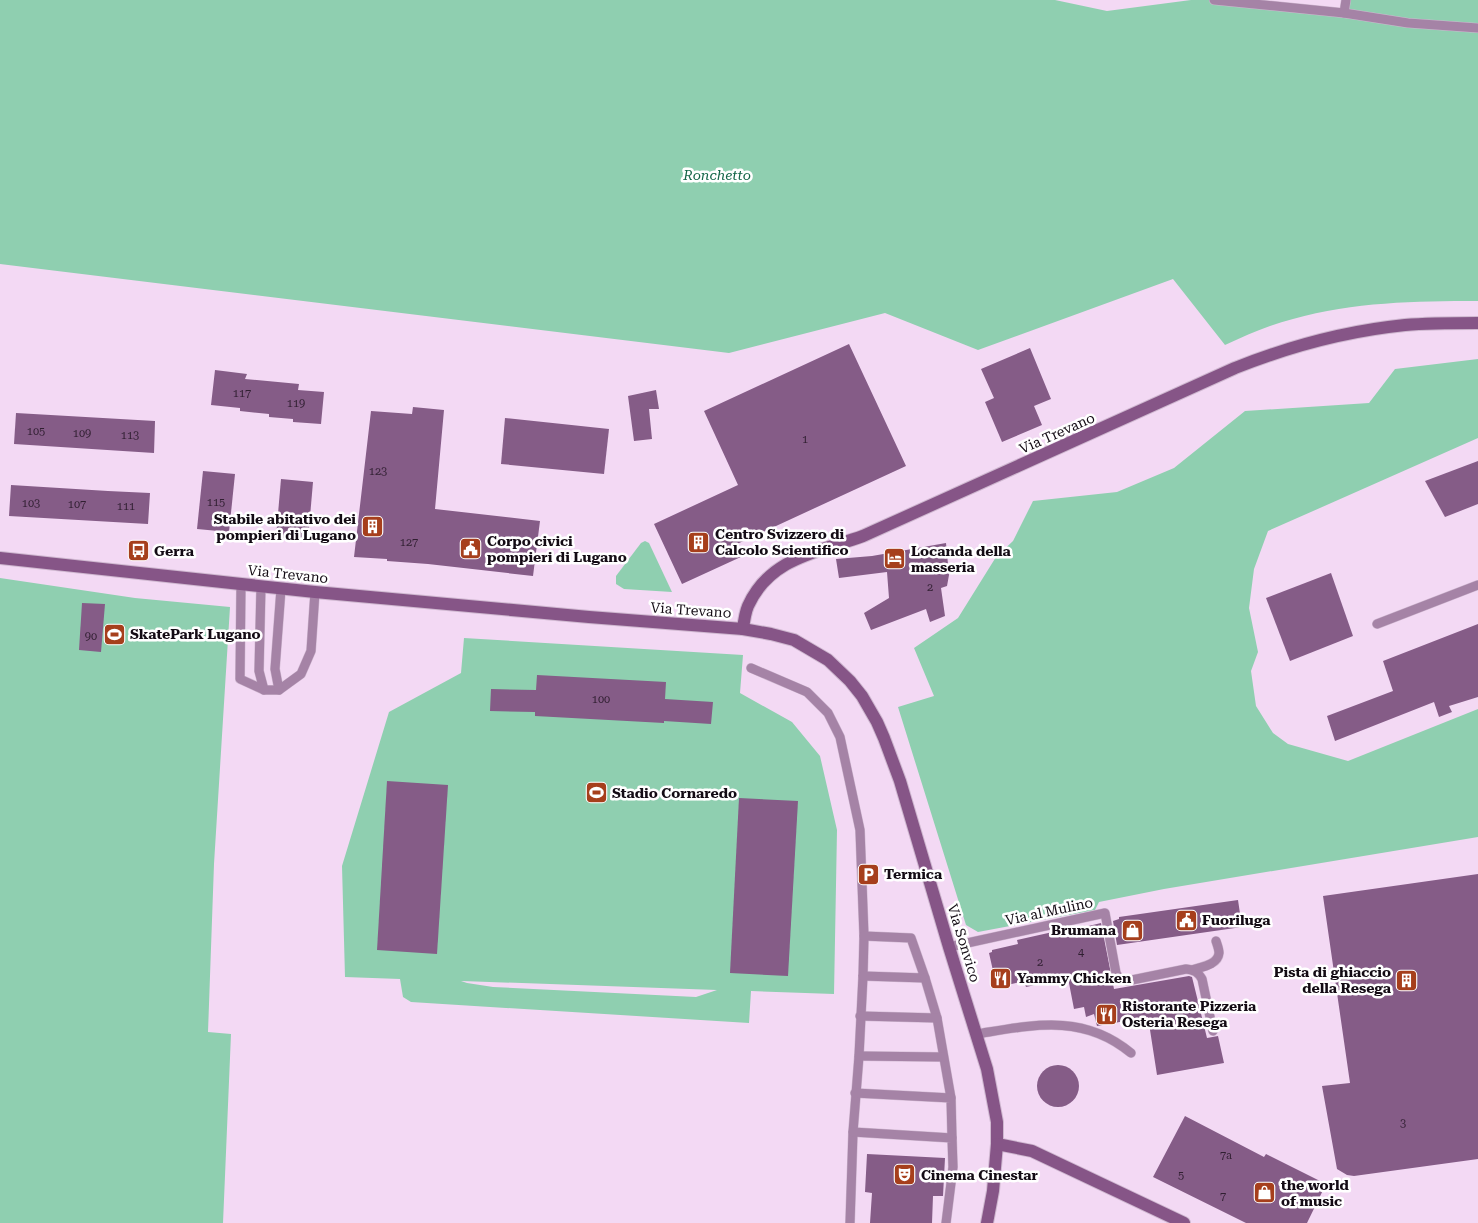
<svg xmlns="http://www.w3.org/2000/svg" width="1478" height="1223" viewBox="0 0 1478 1223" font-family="'Roboto Serif',serif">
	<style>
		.green { fill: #8fcfb0; fill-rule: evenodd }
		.building { fill: #855c87 }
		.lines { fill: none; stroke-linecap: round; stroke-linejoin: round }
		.service-casing { stroke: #cfb8d0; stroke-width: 10 }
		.secondary-casing { stroke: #cfb8d0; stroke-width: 14 }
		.service { stroke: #a583a6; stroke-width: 9 }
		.secondary { stroke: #865587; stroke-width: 12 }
		.labels { text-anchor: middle; stroke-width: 5; stroke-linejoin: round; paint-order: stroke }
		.number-label { font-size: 11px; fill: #301f31 }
		.park-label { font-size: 14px; font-style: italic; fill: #136547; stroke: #fff }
		.street-label { font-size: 14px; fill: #130b14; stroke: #fff }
		.poi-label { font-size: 14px; font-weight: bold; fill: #130b14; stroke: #fff; text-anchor: start }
	</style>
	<rect width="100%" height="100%" fill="#f3d9f4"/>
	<g class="green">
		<path d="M0,0H1055L1107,11L1191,0H1214L1344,13L1346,0H1478V301C1415,301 1354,302 1293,319C1269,325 1247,335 1225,345L1173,279L978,350L885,313L729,353L0,264Z"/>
		<polygon points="1478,359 1478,438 1268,531 1254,569 1249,608 1258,652 1251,671 1256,706 1273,733 1288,744 1348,761 1478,709 1478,837 1164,889 1099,902 1095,910 978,932 966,925 898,707 934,696 914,648 958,618 996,557 1013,541 1033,501 1117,492 1174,468 1245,411 1369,403 1395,369"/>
		<polygon points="645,541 649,543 672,592 624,589 616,584 616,576 641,543"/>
		<polygon points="0,578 135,598 230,607 214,864 208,1032 231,1034 223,1223 0,1223"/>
		<path d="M464,638L743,655L740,693L792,722L820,756L837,830L834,994L751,991L749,1023L411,1002L403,997L400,979L345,977L342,866L389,712L461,673ZM461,981H462L717,990L696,997L493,987L467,983Z"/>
	</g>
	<g class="building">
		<polygon points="849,344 906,466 737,544 743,556 682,584 654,524 738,485 704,411"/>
		<polygon points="1030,348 1051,399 1034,406 1042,425 1002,442 985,402 994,398 981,369"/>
		<polygon points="215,370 247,374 245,379 299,384 298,390 324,392 321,424 293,422 293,419 269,417 269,414 240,411 240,408 211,405"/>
		<polygon points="656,390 659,409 649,409 652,439 634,441 628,396"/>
		<polygon points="413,407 444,410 435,509 540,521 533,576 428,564 387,561 387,559 354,557 371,411 412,414"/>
		<polygon points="16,413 155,421 154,453 14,444"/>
		<polygon points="505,418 609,429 604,474 501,464"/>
		<polygon points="1478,461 1478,504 1445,517 1425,481"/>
		<polygon points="203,471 235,474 229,532 197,529"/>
		<polygon points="281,479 313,482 308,540 276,537"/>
		<polygon points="11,485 108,491 150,493 148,524 9,516"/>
		<polygon points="946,543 949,575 947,586 941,588 945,616 930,622 926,609 871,630 864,613 889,598 887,572 839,578 836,559 872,556"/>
		<polygon points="1331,573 1353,636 1290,661 1266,598"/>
		<polygon points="82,603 105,604 101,652 79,650"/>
		<polygon points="1478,624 1478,697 1449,706 1452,712 1439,717 1434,702 1335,741 1327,716 1393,691 1383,661"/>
		<polygon points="537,675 666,682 665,699 713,702 711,724 664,721 664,723 535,716 535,712 490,711 491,689 536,690"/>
		<polygon points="387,781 448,785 437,954 377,950"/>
		<polygon points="739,798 798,801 788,976 730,973"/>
		<polygon points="1478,874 1478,1159 1354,1176 1347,1175 1337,1169 1322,1086 1350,1083 1323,896"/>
		<polygon points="1238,900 1242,927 1117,945 1113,921 1119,919 1119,917"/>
		<polygon points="1101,923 1114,989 1189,976 1192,977 1207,1038 1218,1036 1224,1063 1157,1075 1148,1017 1097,1026 1094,1014 1086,1017 1084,1007 1074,1009 1068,978 1026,987 1024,981 999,987 998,983 996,984 989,953 992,952 992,950 1018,944 1017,940 1075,927 1076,929"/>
		<circle cx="1058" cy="1086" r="21"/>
		<polygon points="1185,1116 1264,1157 1266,1154 1326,1184 1307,1223 1246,1223 1153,1177"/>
		<polygon points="867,1154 945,1158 943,1196 933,1196 932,1223 870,1223 872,1193 865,1192"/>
	</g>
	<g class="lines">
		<defs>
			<g id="service">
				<polyline points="1214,0 1344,13 1346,0"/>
				<polyline points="1344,13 1408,23 1478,28"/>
				<polyline points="241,584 240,679 264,690 279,690 301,674 311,651 315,592"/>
				<polyline points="261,586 259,671 264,690"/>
				<polyline points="1377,624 1478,585"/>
				<polyline points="751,668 807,692 828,713 840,737 860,830 864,936 863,976 859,1056 853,1132 850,1223"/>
				<polyline points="279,690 275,669 281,589"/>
				<path d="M949,947L1105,913L1116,973L1119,978L1127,981L1186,969C1194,970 1198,972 1202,979L1213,1031"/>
				<path d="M1192,970C1201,967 1218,965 1219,953C1219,949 1217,944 1216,941"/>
				<polyline points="863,976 925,978 911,938 864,936"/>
				<polyline points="925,978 937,1018 951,1098"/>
				<polyline points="860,1016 937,1018"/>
				<path d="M977,1034C1033,1025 1083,1013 1131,1053"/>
				<polyline points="859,1056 943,1057"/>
				<polyline points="855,1093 951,1098 952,1138"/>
				<polyline points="853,1132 952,1138 953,1167 946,1223"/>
			</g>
			<g id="secondary">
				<polyline points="0,558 315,592 589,617 743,629 771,634 794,640 828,660 850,681 862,696 877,722 884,738 900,781 949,947 987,1069 997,1122 997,1144 993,1191 987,1223"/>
				<path d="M743,629C744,621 745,613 748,606C770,557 819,552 863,536L1235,368C1290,346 1346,331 1405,325C1429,323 1454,323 1478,323"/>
				<polyline points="997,1144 1032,1151 1184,1223"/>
			</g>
		</defs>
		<use href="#service" class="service-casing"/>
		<use href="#secondary" class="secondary-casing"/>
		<use href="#service" class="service"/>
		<use href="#secondary" class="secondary"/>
	</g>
	<defs>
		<symbol id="building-square" viewBox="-11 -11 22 22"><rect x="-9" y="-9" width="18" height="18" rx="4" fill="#a63f1c" stroke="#fff"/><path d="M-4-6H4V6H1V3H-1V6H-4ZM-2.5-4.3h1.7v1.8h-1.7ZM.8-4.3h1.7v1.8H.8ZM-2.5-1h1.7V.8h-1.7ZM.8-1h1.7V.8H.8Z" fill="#fff"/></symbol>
		<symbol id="civic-square" viewBox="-11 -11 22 22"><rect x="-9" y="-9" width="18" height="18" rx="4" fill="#a63f1c" stroke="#fff"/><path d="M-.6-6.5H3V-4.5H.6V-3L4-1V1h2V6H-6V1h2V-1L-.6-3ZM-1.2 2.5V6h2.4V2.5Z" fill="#fff"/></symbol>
		<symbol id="bus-square" viewBox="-11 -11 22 22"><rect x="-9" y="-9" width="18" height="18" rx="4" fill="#a63f1c" stroke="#fff"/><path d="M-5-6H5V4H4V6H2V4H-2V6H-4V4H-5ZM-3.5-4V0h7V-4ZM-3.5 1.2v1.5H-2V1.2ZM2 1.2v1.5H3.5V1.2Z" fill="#fff"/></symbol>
		<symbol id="hotel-square" viewBox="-11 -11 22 22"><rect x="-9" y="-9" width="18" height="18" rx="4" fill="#a63f1c" stroke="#fff"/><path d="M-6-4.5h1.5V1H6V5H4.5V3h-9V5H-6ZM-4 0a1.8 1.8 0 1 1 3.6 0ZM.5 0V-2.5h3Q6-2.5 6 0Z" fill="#fff"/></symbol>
		<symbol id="stadium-square" viewBox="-11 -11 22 22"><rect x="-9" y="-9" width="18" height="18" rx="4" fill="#a63f1c" stroke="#fff"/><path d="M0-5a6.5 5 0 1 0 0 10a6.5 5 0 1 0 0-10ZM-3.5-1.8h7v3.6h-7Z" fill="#fff"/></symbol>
		<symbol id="parking-square" viewBox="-11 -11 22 22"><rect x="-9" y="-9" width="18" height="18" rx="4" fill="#a63f1c" stroke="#fff"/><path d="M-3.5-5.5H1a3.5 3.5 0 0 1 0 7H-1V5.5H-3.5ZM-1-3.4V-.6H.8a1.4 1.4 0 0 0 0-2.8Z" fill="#fff"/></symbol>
		<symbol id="shop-square" viewBox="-11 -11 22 22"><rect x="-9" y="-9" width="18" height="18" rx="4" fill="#a63f1c" stroke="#fff"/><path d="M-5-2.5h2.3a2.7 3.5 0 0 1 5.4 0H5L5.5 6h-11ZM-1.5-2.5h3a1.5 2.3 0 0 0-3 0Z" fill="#fff"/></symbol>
		<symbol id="restaurant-square" viewBox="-11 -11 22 22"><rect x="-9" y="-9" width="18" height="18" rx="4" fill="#a63f1c" stroke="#fff"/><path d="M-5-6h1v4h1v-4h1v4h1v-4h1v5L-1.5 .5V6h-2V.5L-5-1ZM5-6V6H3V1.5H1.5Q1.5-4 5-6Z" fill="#fff"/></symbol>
		<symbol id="theatre-square" viewBox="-11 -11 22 22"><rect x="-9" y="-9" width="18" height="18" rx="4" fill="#a63f1c" stroke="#fff"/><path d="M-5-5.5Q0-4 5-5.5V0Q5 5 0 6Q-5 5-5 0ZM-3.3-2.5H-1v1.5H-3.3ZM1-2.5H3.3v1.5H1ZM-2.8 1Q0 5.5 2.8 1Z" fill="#fff"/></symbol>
	</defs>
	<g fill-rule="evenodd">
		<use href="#building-square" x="360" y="514" width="25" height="25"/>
		<use href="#building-square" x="686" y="530" width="25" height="25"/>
		<use href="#civic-square" x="458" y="536" width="25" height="25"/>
		<use href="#bus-square" x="126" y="538" width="25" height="25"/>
		<use href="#hotel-square" x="882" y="546" width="25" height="25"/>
		<use href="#stadium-square" x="102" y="622" width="25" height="25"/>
		<use href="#stadium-square" x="584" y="780" width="25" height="25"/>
		<use href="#parking-square" x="856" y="862" width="25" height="25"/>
		<use href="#civic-square" x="1174" y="908" width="25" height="25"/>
		<use href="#shop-square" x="1120" y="918" width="25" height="25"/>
		<use href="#restaurant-square" x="988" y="966" width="25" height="25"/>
		<use href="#building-square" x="1394" y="968" width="25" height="25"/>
		<use href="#restaurant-square" x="1094" y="1002" width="25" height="25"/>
		<use href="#theatre-square" x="892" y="1162" width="25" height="25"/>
		<use href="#shop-square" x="1252" y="1180" width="25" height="25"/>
	</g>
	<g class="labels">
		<g class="number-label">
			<text x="242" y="397">117</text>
			<text x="296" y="407">119</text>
			<text x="36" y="435">105</text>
			<text x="82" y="437">109</text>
			<text x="130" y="439">113</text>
			<text x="805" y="443">1</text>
			<text x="378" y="475">123</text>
			<text x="216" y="506">115</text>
			<text x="31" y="507">103</text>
			<text x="77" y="508">107</text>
			<text x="126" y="510">111</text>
			<text x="409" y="546">127</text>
			<text x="930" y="591">2</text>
			<text x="91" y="640">90</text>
			<text x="601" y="703">100</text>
			<text x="1081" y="956">4</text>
			<text x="1040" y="966">2</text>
			<text x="1403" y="1127">3</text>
			<text x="1226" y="1159">7a</text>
			<text x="1181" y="1179">5</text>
			<text x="1223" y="1200">7</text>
		</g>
		<g class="park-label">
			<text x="717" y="180">Ronchetto</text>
		</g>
		<g class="street-label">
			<text transform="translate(1057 433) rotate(-24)" y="5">Via Trevano</text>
			<text transform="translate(288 574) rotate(6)" y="5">Via Trevano</text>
			<text transform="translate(691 610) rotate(4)" y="5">Via Trevano</text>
			<text transform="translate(1049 911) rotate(-12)" y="5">Via al Mulino</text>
			<text transform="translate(964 943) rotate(73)" y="5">Via Sonvico</text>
		</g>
		<g class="poi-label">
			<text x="356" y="524" text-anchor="end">Stabile abitativo dei<tspan x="356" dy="16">pompieri di Lugano</tspan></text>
			<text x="715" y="539">Centro Svizzero di<tspan x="715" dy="16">Calcolo Scientifico</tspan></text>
			<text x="487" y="546">Corpo civici<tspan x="487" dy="16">pompieri di Lugano</tspan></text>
			<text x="154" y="556">Gerra</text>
			<text x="911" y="556">Locanda della<tspan x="911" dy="16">masseria</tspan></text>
			<text x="130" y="639">SkatePark Lugano</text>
			<text x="612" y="798">Stadio Cornaredo</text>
			<text x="884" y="879">Termica</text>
			<text x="1202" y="925">Fuoriluga</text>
			<text x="1116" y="935" text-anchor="end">Brumana</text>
			<text x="1391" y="977" text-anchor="end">Pista di ghiaccio<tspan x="1391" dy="16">della Resega</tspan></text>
			<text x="1017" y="983">Yammy Chicken</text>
			<text x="1122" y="1011">Ristorante Pizzeria<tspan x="1122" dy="16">Osteria Resega</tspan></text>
			<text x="921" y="1180">Cinema Cinestar</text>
			<text x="1281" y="1190">the world<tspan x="1281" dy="16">of music</tspan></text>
		</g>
	</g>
</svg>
